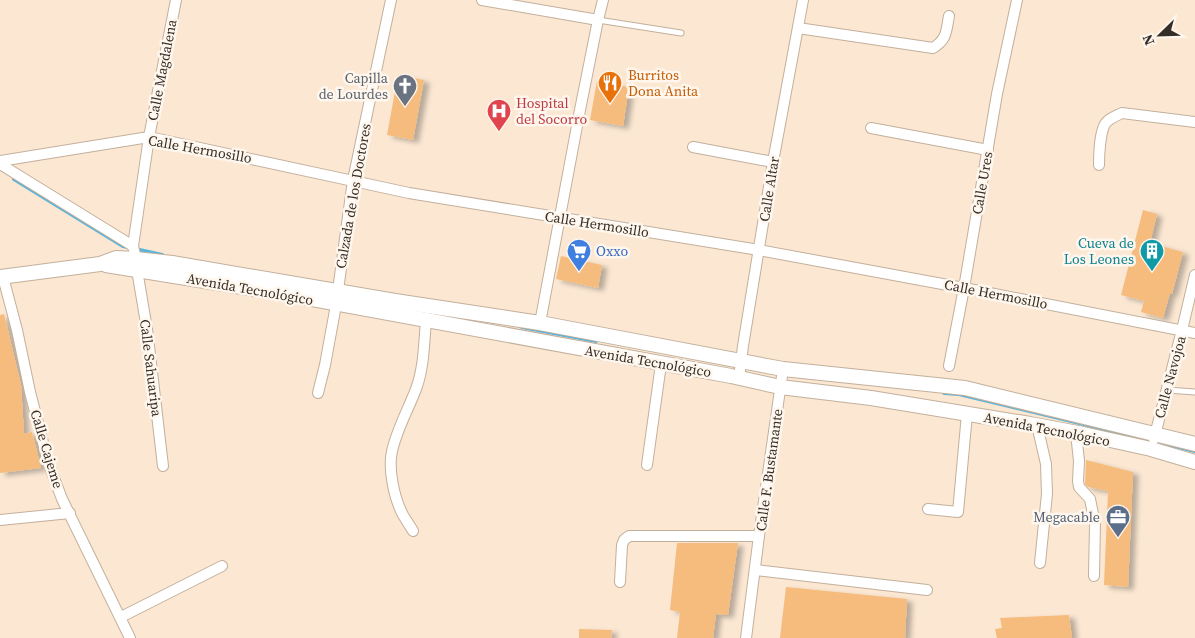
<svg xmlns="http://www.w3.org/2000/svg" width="1195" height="638" viewBox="0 0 1195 638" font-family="'Source Serif 4',serif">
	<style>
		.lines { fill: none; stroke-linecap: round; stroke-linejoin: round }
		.stream { stroke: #5ab4db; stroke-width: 4 }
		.building { fill: #f5bc7d; filter: url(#shadow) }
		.service-casing { stroke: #c3b09c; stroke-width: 7 }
		.minor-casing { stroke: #c3b09c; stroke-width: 12 }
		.secondary-casing { stroke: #c3b09c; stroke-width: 16 }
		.service { stroke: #fff; stroke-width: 5 }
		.minor { stroke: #fff; stroke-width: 10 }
		.secondary { stroke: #fff; stroke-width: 14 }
		.labels { text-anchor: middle; stroke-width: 5; stroke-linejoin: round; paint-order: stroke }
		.street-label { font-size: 14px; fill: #352e26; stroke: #fff7ee }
		.food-label { font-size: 14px; fill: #c56008; stroke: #fff7ee; text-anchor: start }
		.worship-label { font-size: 14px; fill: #5b616d; stroke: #fff7ee; text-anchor: end }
		.health-label { font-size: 14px; fill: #be3a42; stroke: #fff7ee; text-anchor: start }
		.culture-label { font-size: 14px; fill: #0d838f; stroke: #fff7ee; text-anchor: end }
		.shop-label { font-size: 14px; fill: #366cbe; stroke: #fff7ee; text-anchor: start }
		.service-label { font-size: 14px; fill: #4e5e75; stroke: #fff7ee; text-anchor: end }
	</style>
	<defs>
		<filter id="shadow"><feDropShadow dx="5.5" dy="3" stdDeviation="2.5" flood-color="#0004"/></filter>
	</defs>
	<rect width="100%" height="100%" fill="#fbe7d2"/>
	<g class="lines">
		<g class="stream">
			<polyline points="14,179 123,246 128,247"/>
			<polyline points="135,249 162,255"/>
			<polyline points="522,327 596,341"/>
			<polyline points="944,393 959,394 1195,451"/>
		</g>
	</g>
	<g class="building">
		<polygon points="398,75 424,80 413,140 387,135"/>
		<polygon points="597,81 629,87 623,126 590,120"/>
		<polygon points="1143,210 1157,214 1150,243 1183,252 1172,294 1170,293 1163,318 1141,312 1144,301 1121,295"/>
		<polygon points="561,256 602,265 598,288 556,279"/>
		<polygon points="4,314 21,385 24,434 32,432 41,468 0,473 0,315"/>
		<polygon points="1086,460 1133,472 1128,587 1104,585 1108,491 1088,487 1085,484"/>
		<polygon points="677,543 738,543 728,615 716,614 713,638 677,638 680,612 670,610"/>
		<polygon points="786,587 907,599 905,638 780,638"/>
		<polygon points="1069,615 1072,638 997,638 995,629 1002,628 1000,618"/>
		<polygon points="579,629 612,630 611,638 579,638"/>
	</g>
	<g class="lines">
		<defs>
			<g id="service">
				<polyline points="598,20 681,33"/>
				<polyline points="1167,390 1195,392"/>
			</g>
			<g id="minor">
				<polyline points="482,0 598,20"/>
				<path d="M798,28L933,48C947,39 946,32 949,16"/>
				<polyline points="871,128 988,150"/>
				<polyline points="693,147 773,162"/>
				<polyline points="0,161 149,137 409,193 759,250 964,288 1195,333"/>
				<polyline points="0,164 133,246"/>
				<path d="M1099,165C1099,155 1100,133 1105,124C1109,118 1116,116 1122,113L1195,122"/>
				<polyline points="136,259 133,246 149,137 176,0"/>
				<polyline points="137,270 147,329 163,466"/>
				<polyline points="3,277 17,330 30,392 48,462 62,499 130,638"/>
				<polyline points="540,323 580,110 598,20 603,0"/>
				<polyline points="949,366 964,288 997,94 1017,0"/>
				<polyline points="739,378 743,346 773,162 803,0"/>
				<polyline points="318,393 325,365 336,305 353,180 391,0"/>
				<polyline points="1037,425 1046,464 1047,494 1040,563"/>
				<polyline points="1076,433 1079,461 1078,481 1079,487 1090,499 1095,524 1094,576"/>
				<polyline points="1154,439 1182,330 1195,275"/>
				<polyline points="647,465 661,364"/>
				<polyline points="928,509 958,512 967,414"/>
				<polyline points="0,520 70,513"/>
				<path d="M413,531C410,526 406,520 403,515C394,498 388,469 392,451C397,429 408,410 416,389C424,368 424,343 426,320"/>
				<polyline points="755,570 927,590"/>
				<polyline points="620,582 622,545 624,540 629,536 759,536"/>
				<polyline points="121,617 222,566"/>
				<polyline points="746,638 759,536 783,369"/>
			</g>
			<g id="secondary">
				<polyline points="106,265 285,294 731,376 780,387 871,398 1030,424 1083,434 1151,449 1195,462"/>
				<polyline points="0,277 100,264 116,258 136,259 172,263 395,301 540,323 783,369 965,388 1195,444"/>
			</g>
		</defs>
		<use href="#service" class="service-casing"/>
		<use href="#minor" class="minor-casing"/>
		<use href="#secondary" class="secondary-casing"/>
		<use href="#service" class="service"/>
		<use href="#minor" class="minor"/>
		<use href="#secondary" class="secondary"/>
	</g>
	<defs>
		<symbol id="restaurant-pin" viewBox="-11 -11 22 30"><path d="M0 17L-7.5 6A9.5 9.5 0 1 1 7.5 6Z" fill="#e8710a" stroke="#fff7ee"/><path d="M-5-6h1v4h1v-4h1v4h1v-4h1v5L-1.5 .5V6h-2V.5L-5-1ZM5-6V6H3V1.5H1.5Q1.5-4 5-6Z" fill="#fff"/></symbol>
		<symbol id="church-pin" viewBox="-11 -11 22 30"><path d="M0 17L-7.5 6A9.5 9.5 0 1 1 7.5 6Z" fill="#6b7280" stroke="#fff7ee"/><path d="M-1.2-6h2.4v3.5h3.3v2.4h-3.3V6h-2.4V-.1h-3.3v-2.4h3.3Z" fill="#fff"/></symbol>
		<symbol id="hospital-pin" viewBox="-11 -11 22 30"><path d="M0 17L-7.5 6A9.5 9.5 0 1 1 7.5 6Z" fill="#e0444e" stroke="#fff7ee"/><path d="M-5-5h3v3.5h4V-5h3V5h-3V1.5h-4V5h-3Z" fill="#fff"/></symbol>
		<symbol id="supermarket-pin" viewBox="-11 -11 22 30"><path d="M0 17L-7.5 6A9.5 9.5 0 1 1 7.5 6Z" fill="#3f7fe0" stroke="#fff7ee"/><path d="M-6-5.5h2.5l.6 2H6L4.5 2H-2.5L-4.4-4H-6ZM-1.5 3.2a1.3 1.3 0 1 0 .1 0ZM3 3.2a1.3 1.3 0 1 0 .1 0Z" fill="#fff"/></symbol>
		<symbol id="building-pin" viewBox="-11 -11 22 30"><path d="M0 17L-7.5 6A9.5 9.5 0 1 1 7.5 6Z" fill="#0f9aa8" stroke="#fff7ee"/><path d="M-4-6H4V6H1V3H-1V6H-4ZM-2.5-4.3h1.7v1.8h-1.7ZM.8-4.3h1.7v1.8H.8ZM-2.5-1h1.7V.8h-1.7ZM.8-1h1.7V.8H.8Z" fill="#fff"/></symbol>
		<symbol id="office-pin" viewBox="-11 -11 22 30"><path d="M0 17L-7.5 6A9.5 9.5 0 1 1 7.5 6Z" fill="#5c6f8a" stroke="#fff7ee"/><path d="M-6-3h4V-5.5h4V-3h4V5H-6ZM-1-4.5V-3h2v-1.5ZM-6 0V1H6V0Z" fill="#fff"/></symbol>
	</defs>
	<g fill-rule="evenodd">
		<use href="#restaurant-pin" x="596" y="69" width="28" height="38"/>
		<use href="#church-pin" x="391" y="72" width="28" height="38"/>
		<use href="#hospital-pin" x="485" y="97" width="28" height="38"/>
		<use href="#supermarket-pin" x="565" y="237" width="28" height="38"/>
		<use href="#building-pin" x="1138" y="237" width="28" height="38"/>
		<use href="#office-pin" x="1104" y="503" width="28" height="38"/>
	</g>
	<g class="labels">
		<g class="street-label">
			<text transform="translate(162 70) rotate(-79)" y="5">Calle Magdalena</text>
			<text transform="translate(200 149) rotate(10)" y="5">Calle Hermosillo</text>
			<text transform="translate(982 183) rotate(-80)" y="5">Calle Ures</text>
			<text transform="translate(769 189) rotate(-81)" y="5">Calle Altar</text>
			<text transform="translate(353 196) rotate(-80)" y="5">Calzada de los Doctores</text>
			<text transform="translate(597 224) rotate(9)" y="5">Calle Hermosillo</text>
			<text transform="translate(250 289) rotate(10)" y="5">Avenida Tecnológico</text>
			<text transform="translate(996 294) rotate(11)" y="5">Calle Hermosillo</text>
			<text transform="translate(648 361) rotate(10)" y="5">Avenida Tecnológico</text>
			<text transform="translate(151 368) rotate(83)" y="5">Calle Sahuaripa</text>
			<text transform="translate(1170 377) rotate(-75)" y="5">Calle Navojoa</text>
			<text transform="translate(1047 429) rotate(11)" y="5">Avenida Tecnológico</text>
			<text transform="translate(47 449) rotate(73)" y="5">Calle Cajeme</text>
			<text transform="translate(769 470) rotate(-82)" y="5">Calle F. Bustamante</text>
		</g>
		<g class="food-label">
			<text x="628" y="80">Burritos<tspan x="628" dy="16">Dona Anita</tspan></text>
		</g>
		<g class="worship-label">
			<text x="388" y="83">Capilla<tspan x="388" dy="16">de Lourdes</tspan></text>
		</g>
		<g class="health-label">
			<text x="516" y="108">Hospital<tspan x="516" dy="16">del Socorro</tspan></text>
		</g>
		<g class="culture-label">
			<text x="1134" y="248">Cueva de<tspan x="1134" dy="16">Los Leones</tspan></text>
		</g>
		<g class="shop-label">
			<text x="596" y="256">Oxxo</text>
		</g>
		<g class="service-label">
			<text x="1100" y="522">Megacable</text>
		</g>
	</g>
	<g transform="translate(1160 35) rotate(247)" stroke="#fff7ee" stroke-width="4" paint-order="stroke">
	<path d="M0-4L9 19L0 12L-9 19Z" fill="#352e26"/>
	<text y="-8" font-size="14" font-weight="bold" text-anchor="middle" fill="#352e26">N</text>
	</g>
</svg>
